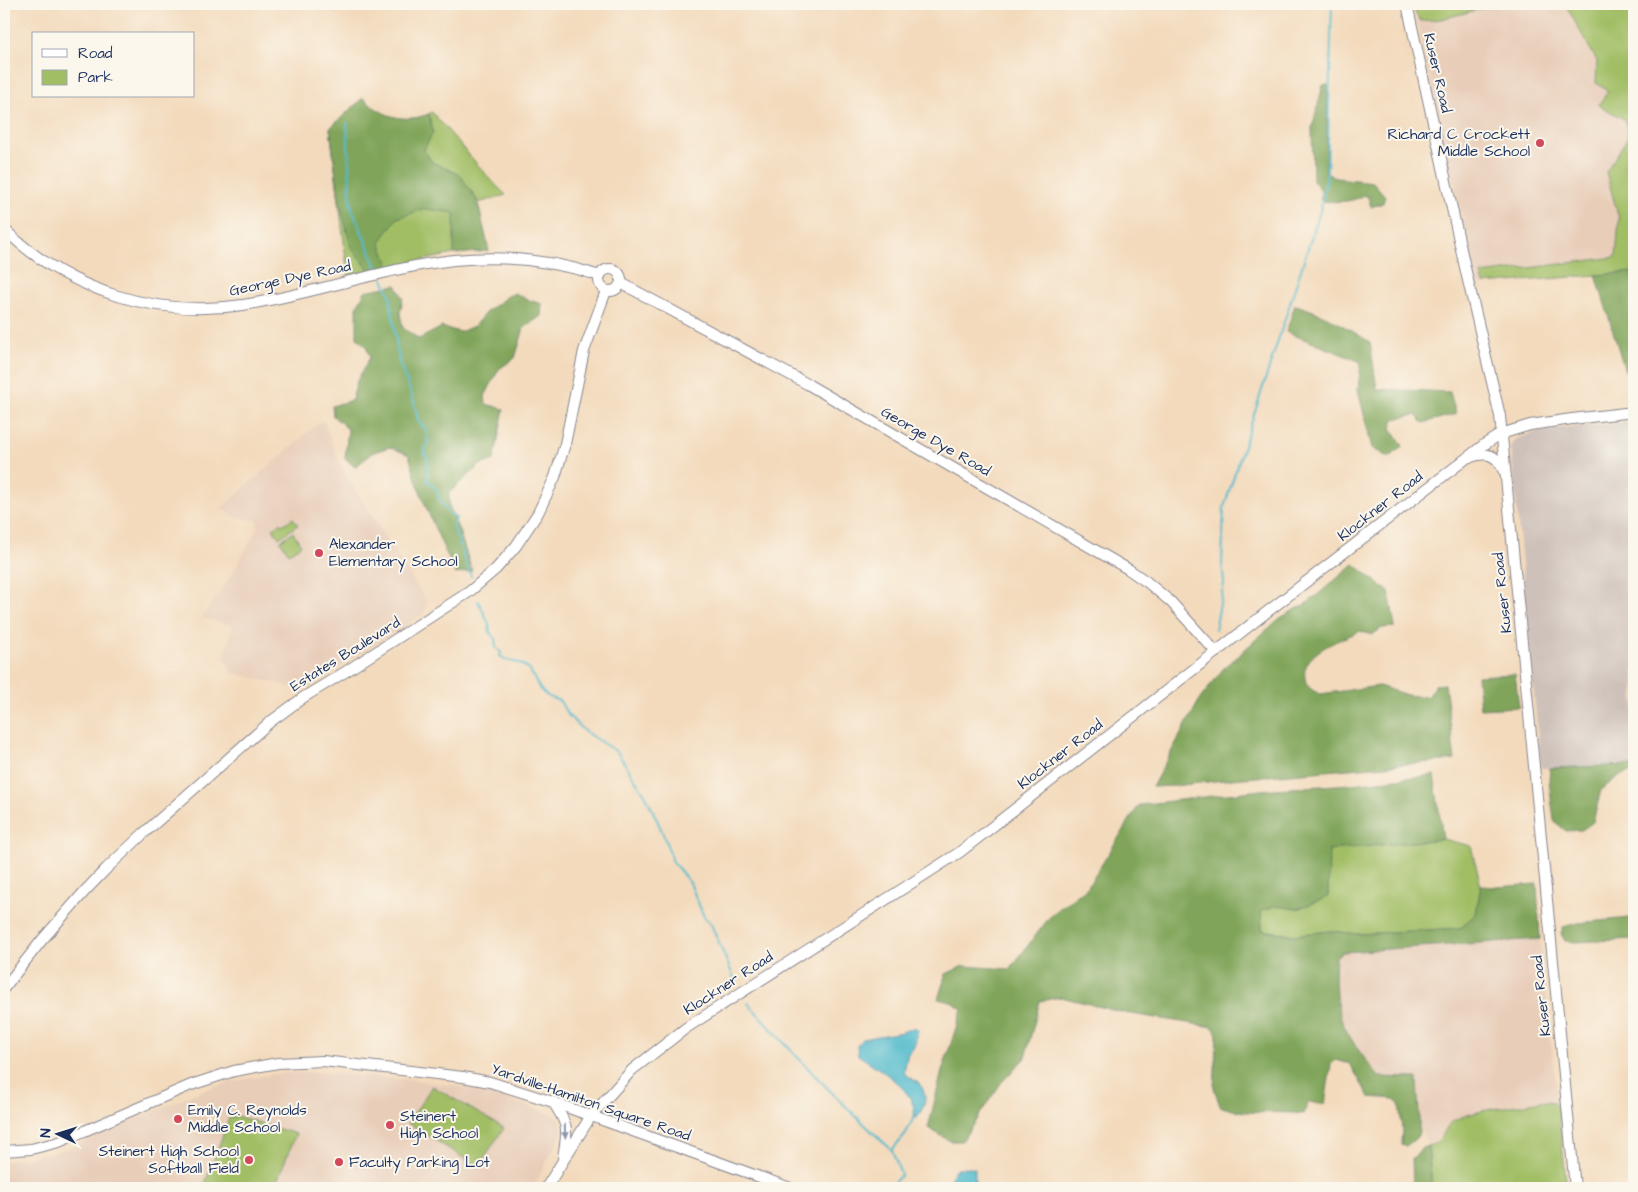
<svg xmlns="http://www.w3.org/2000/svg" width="1638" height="1192" viewBox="0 0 1638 1192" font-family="'Architects Daughter',sans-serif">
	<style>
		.built { fill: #e8ceb9 }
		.industrial { fill: #cec1ba }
		.green { fill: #a1be65; stroke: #5e7662 }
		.forest { fill: #80a55a; stroke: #4e6a5c }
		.water { fill: #50bacc; stroke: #367495 }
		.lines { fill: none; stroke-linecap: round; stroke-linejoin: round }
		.stream { stroke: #50bacc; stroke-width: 2 }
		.secondary-casing { stroke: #87848d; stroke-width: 12 }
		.secondary { stroke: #fff; stroke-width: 10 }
		.oneway { fill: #8d97ae }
		.poi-dot { fill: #d1495b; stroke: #fbf7ec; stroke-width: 2 }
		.labels { text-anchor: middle; stroke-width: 4; stroke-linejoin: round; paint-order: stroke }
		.street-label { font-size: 15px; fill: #1b2f5e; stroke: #fbf7ec }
		.poi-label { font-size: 15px; fill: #1b2f5e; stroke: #fbf7ec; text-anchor: start }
	</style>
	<rect width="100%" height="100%" fill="#fbf7ec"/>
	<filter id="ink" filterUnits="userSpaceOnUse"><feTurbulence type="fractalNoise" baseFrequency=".02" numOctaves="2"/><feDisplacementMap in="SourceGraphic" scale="10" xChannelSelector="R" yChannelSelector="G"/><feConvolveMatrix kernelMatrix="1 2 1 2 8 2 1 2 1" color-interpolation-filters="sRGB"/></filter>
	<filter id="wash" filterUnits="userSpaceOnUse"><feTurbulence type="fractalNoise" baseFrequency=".0096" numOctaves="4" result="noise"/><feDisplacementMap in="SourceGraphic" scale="20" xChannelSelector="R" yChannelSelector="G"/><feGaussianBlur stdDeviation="1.12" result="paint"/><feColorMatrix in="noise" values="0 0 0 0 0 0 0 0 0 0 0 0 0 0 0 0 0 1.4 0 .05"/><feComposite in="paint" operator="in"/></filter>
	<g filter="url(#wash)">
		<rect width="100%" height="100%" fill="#f3dabc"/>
		<g class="built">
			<polygon points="1413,4 1634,4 1634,272 1477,285"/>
			<polygon points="324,421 336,455 347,477 426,600 427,606 422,615 304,690 233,673 224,658 233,625 202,618 235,569 258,527 257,520 237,518 221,508 320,422"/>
			<polygon points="1540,939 1558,1107 1553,1102 1541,1101 1493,1109 1455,1120 1447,1127 1442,1139 1435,1143 1428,1146 1420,1125 1418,1113 1417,1078 1379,1077 1356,1047 1341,1018 1335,984 1336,956 1343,952"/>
			<polygon points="315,1072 414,1080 476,1089 552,1114 560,1120 563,1131 533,1188 4,1188 4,1161 23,1159 66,1149 204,1090 235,1081 274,1074"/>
		</g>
		<polygon class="industrial" points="1634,422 1634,764 1541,768 1511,445 1516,439 1539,431 1569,427"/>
		<g class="green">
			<polygon points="1413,4 1500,4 1441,19 1421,21 1416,15"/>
			<polygon points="1565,4 1634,4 1634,272 1484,284 1481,274 1616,257 1619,219 1606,172 1628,137 1625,120 1599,105 1608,91 1596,83 1597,61"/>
			<path d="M363,98C367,101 371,106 375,109C391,120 416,122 432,112L489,178L506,195L478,203L489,251L454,254L348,275L330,128Z"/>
			<polygon points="293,518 298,525 279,538 273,528 280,523 282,525"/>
			<polygon points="293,532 301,545 289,553 280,541"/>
			<polygon points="1443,839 1471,846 1481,886 1476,914 1460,928 1359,934 1331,931 1294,935 1262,930 1261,911 1275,906 1297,909 1328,897 1328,850"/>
			<polygon points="432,1086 504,1128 478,1167 408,1123"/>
			<path d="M1541,1101L1553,1102L1558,1107L1567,1188H1432L1428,1146C1448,1140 1441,1127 1455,1120C1479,1108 1514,1107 1541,1101Z"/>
			<polygon points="237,1116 296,1134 274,1188 210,1188 204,1186 229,1118"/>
		</g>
		<g class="forest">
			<path d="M1323,85H1328L1326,173L1337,178L1373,182L1385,196L1383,203L1371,207L1368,197L1364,195C1352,203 1335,202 1321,201V190L1313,180L1312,128Z"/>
			<path d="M363,98C382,116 403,124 429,114L433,132L424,150L432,162L460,175L477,200L489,251L454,254V213L425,209L397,218L380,242L390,267L370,271L351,248L339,199L330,128Z"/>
			<polygon points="1634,272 1634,333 1630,341 1625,371 1596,275"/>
			<path d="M396,285L403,298L400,313L403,328L419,339L442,327L460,332L474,326L487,311L508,296L515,293L526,299L542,304L541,316L524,328L515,358L499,369L485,396L486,404L504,409L494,460L480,465L449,493V506L459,531L472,571L456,574C438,536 419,496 409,455L390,447L374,452L355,467L345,458L348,429L333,416L332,406L352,400L357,381L370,357L366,346L357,338V307L365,291Z"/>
			<path d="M1295,305C1323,312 1347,328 1370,342L1377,389L1450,392L1456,414L1423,423L1415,415L1394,419L1391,428L1403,446L1389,458L1372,448L1358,389L1361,362L1286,332Z"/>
			<path d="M1354,564L1389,592L1395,627L1382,628L1372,635L1360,631C1341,640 1300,652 1305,678C1306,687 1313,691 1320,694L1379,686L1407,695L1427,697L1435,685L1445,684L1455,760L1232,779L1175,786L1152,787L1200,699L1223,669L1280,618L1309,602Z"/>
			<polygon points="1515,674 1519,707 1480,709 1477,676"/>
			<polygon points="1631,765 1632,771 1619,776 1601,790 1593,822 1582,830 1566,831 1554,821 1549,781 1550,768"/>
			<path d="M1434,775L1443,839L1329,850L1328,897L1297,909L1275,906L1261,911L1262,930L1294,935L1331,931L1359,934L1460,928L1476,914L1481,886L1497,887L1537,884L1540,939L1343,952L1336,956C1335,976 1334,998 1341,1018C1349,1040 1365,1059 1379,1077L1417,1078C1417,1088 1421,1129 1418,1135C1416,1139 1410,1143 1406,1146L1401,1144L1402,1128L1399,1104L1394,1099L1369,1097L1350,1064L1336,1060L1331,1064L1325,1105L1309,1102L1303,1114C1276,1110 1246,1117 1220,1106L1214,1088L1217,1034L1213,1027L1125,1013L1061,997L1040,1001L1025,1058L1001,1083L962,1141H950L928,1128L942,1071L962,1009L951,1002L938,999L946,974L963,966L1010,969L1052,914L1087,888L1139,805L1260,790L1351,784Z"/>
			<polygon points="1634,915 1634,939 1576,942 1565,941 1561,934 1563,927 1578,923 1629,918"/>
			<polygon points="1428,1146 1432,1188 1413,1188 1412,1159 1421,1149"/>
		</g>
		<g class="water">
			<path d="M915,1027L918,1030C916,1039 916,1048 908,1053L904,1072C908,1078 911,1078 917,1082C930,1093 925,1106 917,1118L914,1117C919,1091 877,1068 858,1055L857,1046L862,1039L902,1032Z"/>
			<polygon points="965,1167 975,1169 975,1188 947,1188 954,1170"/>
		</g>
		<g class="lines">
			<g class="stream">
				<polyline points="347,123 351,207 378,270"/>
				<polyline points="383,279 390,295 399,362 413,399 418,420 427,431 428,444 424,450 424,454 427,456 428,481 437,490 439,499 449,513 456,518 454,528 471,576"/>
				<path d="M478,601L489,624L490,633L495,638L496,648L501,652L500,656C507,662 516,661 523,665C539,673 531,694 560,701L567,714L585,732L617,752L646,796L662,831L673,862L690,883L704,917L711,924L736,983"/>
				<polyline points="1215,630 1224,583 1222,563 1224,507 1321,208 1327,175 1332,4"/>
				<path d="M748,1003C794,1055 841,1104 892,1150"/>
				<polyline points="889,1188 901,1175 892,1150 906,1133 914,1117"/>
			</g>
		</g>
	</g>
	<g filter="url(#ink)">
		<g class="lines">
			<defs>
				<g id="secondary">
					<polyline points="1407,4 1466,272 1500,416 1575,1188"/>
					<path d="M4,229C68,291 156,318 243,305C314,294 383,268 454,260C504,255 552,260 600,276"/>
					<circle cx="610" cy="280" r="11"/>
					<polyline points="621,283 809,385 1128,569 1147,582 1171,602 1216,652"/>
					<path d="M1471,457C1487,452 1497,454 1503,470"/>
					<polyline points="4,988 42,940 85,891 107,868 144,833 270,722 304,697 345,672 469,592 496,569 516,546 538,513 555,477 565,444 584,351 606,291"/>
					<path d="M553,1102C569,1126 568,1129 563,1157"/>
					<polyline points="4,1151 31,1149 59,1142 191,1085 234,1071 278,1063 323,1061 463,1077 490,1082 550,1101 790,1188"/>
					<polyline points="546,1188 591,1116 632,1070 686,1028 960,852 1267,612 1485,444 1501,434 1530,425 1572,419 1634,412"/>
				</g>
			</defs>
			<use href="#secondary" class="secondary-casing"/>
			<use href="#secondary" class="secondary"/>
		</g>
		<defs><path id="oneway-solid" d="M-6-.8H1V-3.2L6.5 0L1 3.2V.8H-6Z" transform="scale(1.25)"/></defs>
		<use class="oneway" href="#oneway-solid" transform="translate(565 1131) rotate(88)"/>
	</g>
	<g class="poi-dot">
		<circle cx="1540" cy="143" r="5"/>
		<circle cx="319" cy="553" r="5"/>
		<circle cx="178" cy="1119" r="5"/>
		<circle cx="390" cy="1125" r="5"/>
		<circle cx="249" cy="1160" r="5"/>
		<circle cx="339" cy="1162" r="5"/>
	</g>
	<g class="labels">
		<g class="street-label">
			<text transform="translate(1438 73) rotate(77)" y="5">Kuser Road</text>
			<text transform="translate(290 278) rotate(-12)" y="5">George Dye Road</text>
			<text transform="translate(936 441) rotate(30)" y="5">George Dye Road</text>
			<text transform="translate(1380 506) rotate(-38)" y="5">Klockner Road</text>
			<text transform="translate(1502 593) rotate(-96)" y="5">Kuser Road</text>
			<text transform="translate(345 654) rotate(-32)" y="5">Estates Boulevard</text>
			<text transform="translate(1060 754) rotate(-38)" y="5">Klockner Road</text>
			<text transform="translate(728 983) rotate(-33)" y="5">Klockner Road</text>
			<text transform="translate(1541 996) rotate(-96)" y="5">Kuser Road</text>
			<text transform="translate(591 1102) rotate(19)" y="5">Yardville-Hamilton Square Road</text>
		</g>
		<g class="poi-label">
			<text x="1530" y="139" text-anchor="end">Richard C Crockett<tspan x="1530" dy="17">Middle School</tspan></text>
			<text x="329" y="549">Alexander<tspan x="329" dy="17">Elementary School</tspan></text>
			<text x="188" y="1115">Emily C. Reynolds<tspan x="188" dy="17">Middle School</tspan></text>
			<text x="400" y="1121">Steinert<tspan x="400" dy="17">High School</tspan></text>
			<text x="239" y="1156" text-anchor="end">Steinert High School<tspan x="239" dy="17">Softball Field</tspan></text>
			<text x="349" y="1167">Faculty Parking Lot</text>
		</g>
	</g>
	<rect width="1638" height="1192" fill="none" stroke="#fbf7ec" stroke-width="20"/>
	<rect x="32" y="32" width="162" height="65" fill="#fbf7ec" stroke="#a1a7b3"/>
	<rect x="42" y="49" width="25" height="8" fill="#ffffff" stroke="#a1a7b3"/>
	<text x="78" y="58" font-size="15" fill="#1b2f5e">Road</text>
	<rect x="42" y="70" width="25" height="15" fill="#a1be65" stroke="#a1a7b3"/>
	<text x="78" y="82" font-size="15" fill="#1b2f5e">Park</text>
	<g transform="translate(58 1134) rotate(274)" stroke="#fbf7ec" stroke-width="4" paint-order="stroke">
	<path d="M0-4L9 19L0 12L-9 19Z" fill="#1b2f5e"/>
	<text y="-8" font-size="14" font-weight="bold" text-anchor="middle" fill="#1b2f5e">N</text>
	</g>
</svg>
